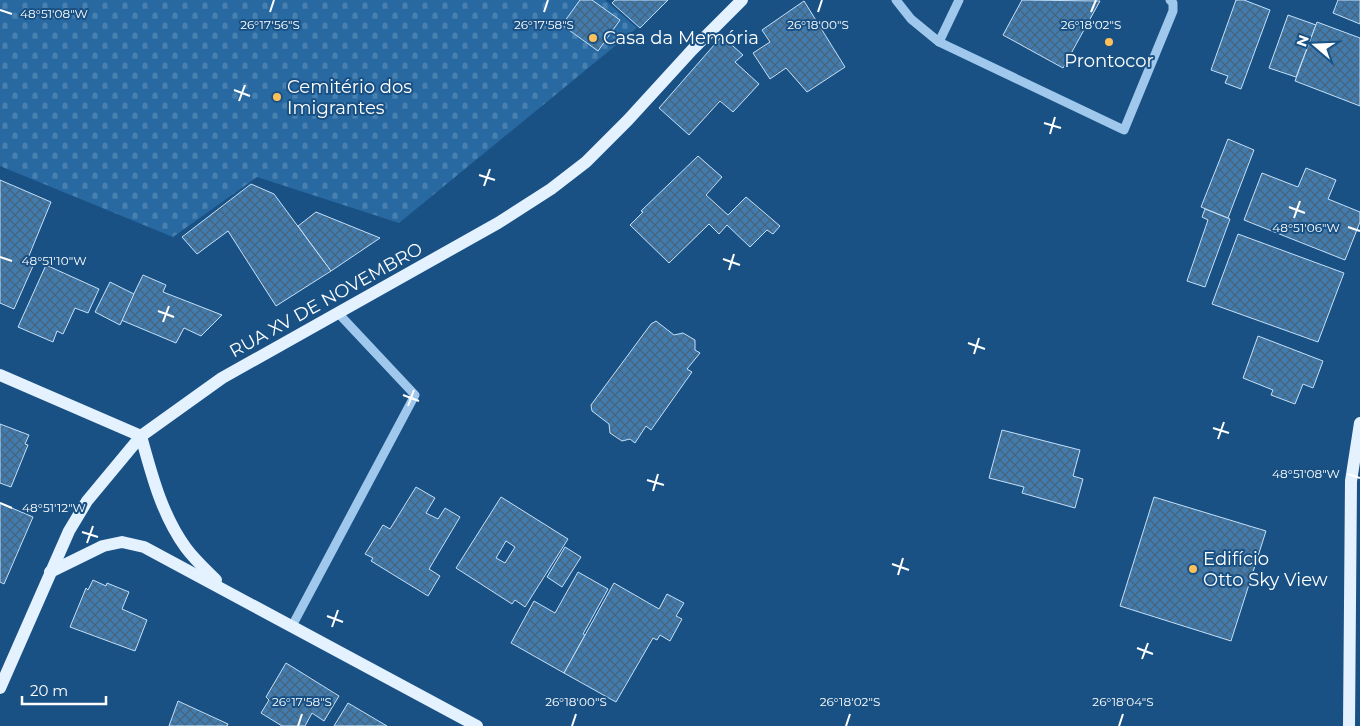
<svg xmlns="http://www.w3.org/2000/svg" width="1360" height="726" viewBox="0 0 1360 726" font-family="Montserrat,sans-serif">
	<style>
		.cemetery { fill: url(#cemetery-stones) }
		.building { fill: url(#building-cross-hatch); stroke: #c4e0f9; fill-rule: evenodd }
		.lines { fill: none; stroke-linecap: round; stroke-linejoin: round }
		.minor { stroke: #9fc8ec; stroke-width: 9 }
		.major { stroke: #e4f1ff; stroke-width: 12 }
		.ticks { fill: none; stroke: #fff; stroke-width: 2 }
		.poi-dot { fill: #fec15a; stroke: #195184; stroke-width: 2 }
		.labels { text-anchor: middle; stroke-width: 4; stroke-linejoin: round; paint-order: stroke }
		.poi-label { font-size: 18px; fill: #fff; stroke: #195184; text-anchor: start }
		.street-label { font-size: 18px; fill: #fff; stroke: #195184 }
		.ticks-label { font-size: 12px; text-anchor: middle; fill: #fff; stroke: #195184; stroke-width: 4; stroke-linejoin: round; paint-order: stroke }
	</style>
	<defs>
		<pattern id="cemetery-stones" width="16" height="16" patternUnits="userSpaceOnUse" patternTransform="scale(1.25)"><rect width="16" height="16" fill="#2869a2"/><path d="M2 7V4a2 2 0 0 1 4 0v3zM10 15v-3a2 2 0 0 1 4 0v3z" fill="#4880b0"/></pattern>
		<pattern id="building-cross-hatch" width="8" height="8" patternUnits="userSpaceOnUse" patternTransform="scale(1.25)"><rect width="8" height="8" fill="#427bae"/><path d="M0 0l8 8M0 8l8-8" fill="none" stroke="#47647d"/></pattern>
	</defs>
	<rect width="100%" height="100%" fill="#195184"/>
	<polygon class="cemetery" points="0,0 605,0 637,28 399,223 257,177 173,237 0,166"/>
	<g class="building">
		<polygon points="580,0 592,0 620,20 598,51 562,25"/>
		<polygon points="615,0 668,0 640,28 612,3"/>
		<polygon points="1022,0 1100,1 1063,68 1003,35"/>
		<polygon points="1236,0 1244,0 1270,10 1241,89 1225,83 1228,76 1211,70"/>
		<polygon points="1338,0 1360,0 1360,24 1333,13"/>
		<polygon points="804,1 845,67 807,92 786,68 770,79 753,53 770,42 762,30"/>
		<polygon points="1288,15 1316,25 1296,77 1269,68"/>
		<polygon points="1317,22 1360,38 1360,106 1295,81"/>
		<polygon points="722,36 743,55 735,62 759,84 733,112 720,101 689,135 659,108"/>
		<polygon points="1228,139 1254,150 1228,218 1201,207"/>
		<polygon points="698,156 722,177 706,195 728,215 746,197 780,226 773,234 767,230 750,247 727,225 719,234 709,224 669,263 630,225 643,212 641,211"/>
		<polygon points="1306,168 1336,180 1328,199 1360,212 1360,222 1345,260 1244,220 1262,173 1298,187"/>
		<polygon points="0,180 51,202 26,263 33,266 14,309 0,303"/>
		<polygon points="251,184 274,194 331,271 276,306 228,231 197,254 182,237"/>
		<polygon points="1205,209 1230,219 1205,287 1187,281 1208,220 1202,217"/>
		<polygon points="316,212 380,238 331,271 298,226"/>
		<polygon points="1238,234 1344,273 1318,342 1212,304"/>
		<polygon points="46,265 99,289 88,313 75,308 63,334 57,331 53,342 18,327"/>
		<polygon points="143,275 166,285 163,292 222,315 201,336 184,328 176,343 121,320"/>
		<polygon points="110,282 134,294 120,325 95,312"/>
		<polygon points="656,321 674,335 683,333 695,340 695,350 700,353 687,369 692,372 651,430 646,426 635,443 630,439 622,441 610,433 609,424 592,411 591,405 651,324"/>
		<polygon points="1258,336 1323,361 1313,388 1303,384 1295,404 1271,395 1273,390 1243,378"/>
		<polygon points="0,424 29,435 25,444 28,445 11,487 0,483"/>
		<polygon points="1002,430 1080,450 1073,476 1083,479 1075,508 1022,493 1024,487 989,478"/>
		<polygon points="416,487 435,498 426,513 438,519 445,508 460,517 429,569 440,576 428,596 371,561 373,558 365,554 383,525 390,529"/>
		<path d="M501,497L568,539L525,607L515,600L512,604L456,568ZM506,541L515,547L505,563L496,558Z"/>
		<polygon points="1154,497 1266,531 1231,641 1120,606"/>
		<polygon points="0,503 33,517 4,584 0,582"/>
		<polygon points="565,547 581,557 562,587 547,577"/>
		<polygon points="578,572 608,589 583,634 585,635 564,673 511,643 534,601 555,613"/>
		<polygon points="93,580 106,586 107,583 129,592 122,609 147,620 135,651 70,627 86,588 88,590"/>
		<polygon points="614,583 659,609 667,594 684,603 676,616 682,619 670,641 660,635 657,640 653,638 616,702 564,673"/>
		<polygon points="286,663 339,696 324,721 312,713 305,726 282,726 261,713 269,700 266,697"/>
		<polygon points="178,701 228,724 227,726 169,726"/>
		<polygon points="348,703 387,726 334,726"/>
	</g>
	<g class="lines">
		<g class="minor">
			<polyline points="896,0 911,19 939,42 1124,130 1173,11 1173,3 1170,0"/>
			<polyline points="939,42 959,0"/>
			<polyline points="292,626 415,395 338,313"/>
		</g>
		<g class="major">
			<polyline points="0,375 141,436"/>
			<path d="M141,436C152,476 162,515 186,548C195,560 206,570 216,580"/>
			<polyline points="50,572 103,546 122,542 144,547 477,726"/>
			<polyline points="0,688 69,531 87,501 141,436 222,378 498,223 551,189 586,162 628,120 692,50 742,0"/>
			<polyline points="1349,726 1351,481 1360,423"/>
		</g>
	</g>
	<path class="ticks" d="M0,10L12,14M270,12L274,0M544,12L548,0M818,12L822,0M1091,12L1096,0M234,90L250,96M239,101L245,85M1044,123L1061,128M1050,134L1055,117M479,175L495,180M484,186L490,169M1289,207L1305,213M1294,218L1300,201M1348,227L1360,231M0,257L12,261M723,259L740,265M729,270L734,254M158,311L174,317M163,322L169,306M968,343L985,349M974,354L979,338M403,395L419,401M408,406L414,390M1213,428L1229,433M1218,439L1224,422M1348,474L1360,478M647,480L664,485M653,491L658,474M0,503L12,508M82,532L98,537M87,543L93,526M892,564L909,570M898,575L903,558M327,616L343,622M332,627L338,610M1137,648L1153,654M1142,659L1148,643M298,726L302,714M572,726L576,714M846,726L850,714M1119,726L1123,714"/>
	<g class="poi-dot">
		<circle cx="593" cy="38" r="5"/>
		<circle cx="1109" cy="42" r="5"/>
		<circle cx="277" cy="97" r="5"/>
		<circle cx="1193" cy="569" r="5"/>
	</g>
	<g class="labels">
		<g class="poi-label">
			<text x="603" y="44">Casa da Memória</text>
			<text x="1109" y="67" text-anchor="middle">Prontocor</text>
			<text x="287" y="93">Cemitério dos<tspan x="287" dy="21">Imigrantes</tspan></text>
			<text x="1203" y="565">Edifício<tspan x="1203" dy="21">Otto Sky View</tspan></text>
		</g>
		<g class="street-label">
			<text transform="translate(326 300) rotate(-29)" y="6">RUA XV DE NOVEMBRO</text>
		</g>
	</g>
	<g class="ticks-label">
		<text x="54" y="18">48°51'08"W</text>
		<text x="270" y="29">26°17'56"S</text>
		<text x="544" y="29">26°17'58"S</text>
		<text x="818" y="29">26°18'00"S</text>
		<text x="1091" y="29">26°18'02"S</text>
		<text x="1306" y="232">48°51'06"W</text>
		<text x="54" y="265">48°51'10"W</text>
		<text x="1306" y="478">48°51'08"W</text>
		<text x="54" y="512">48°51'12"W</text>
		<text x="302" y="706">26°17'58"S</text>
		<text x="576" y="706">26°18'00"S</text>
		<text x="850" y="706">26°18'02"S</text>
		<text x="1123" y="706">26°18'04"S</text>
	</g>
	<g transform="translate(1315 45) rotate(289)" stroke="#195184" stroke-width="4" paint-order="stroke">
	<path d="M0-4L9 19L0 12L-9 19Z" fill="#ffffff"/>
	<text y="-8" font-size="14" font-weight="bold" text-anchor="middle" fill="#ffffff">N</text>
	</g>
	<path d="M22 696v8h84v-8" fill="none" stroke="#ffffff" stroke-width="2.5"/>
	<text x="30" y="696" font-size="15" fill="#ffffff" stroke="#195184" stroke-width="4" paint-order="stroke">20 m</text>
</svg>
